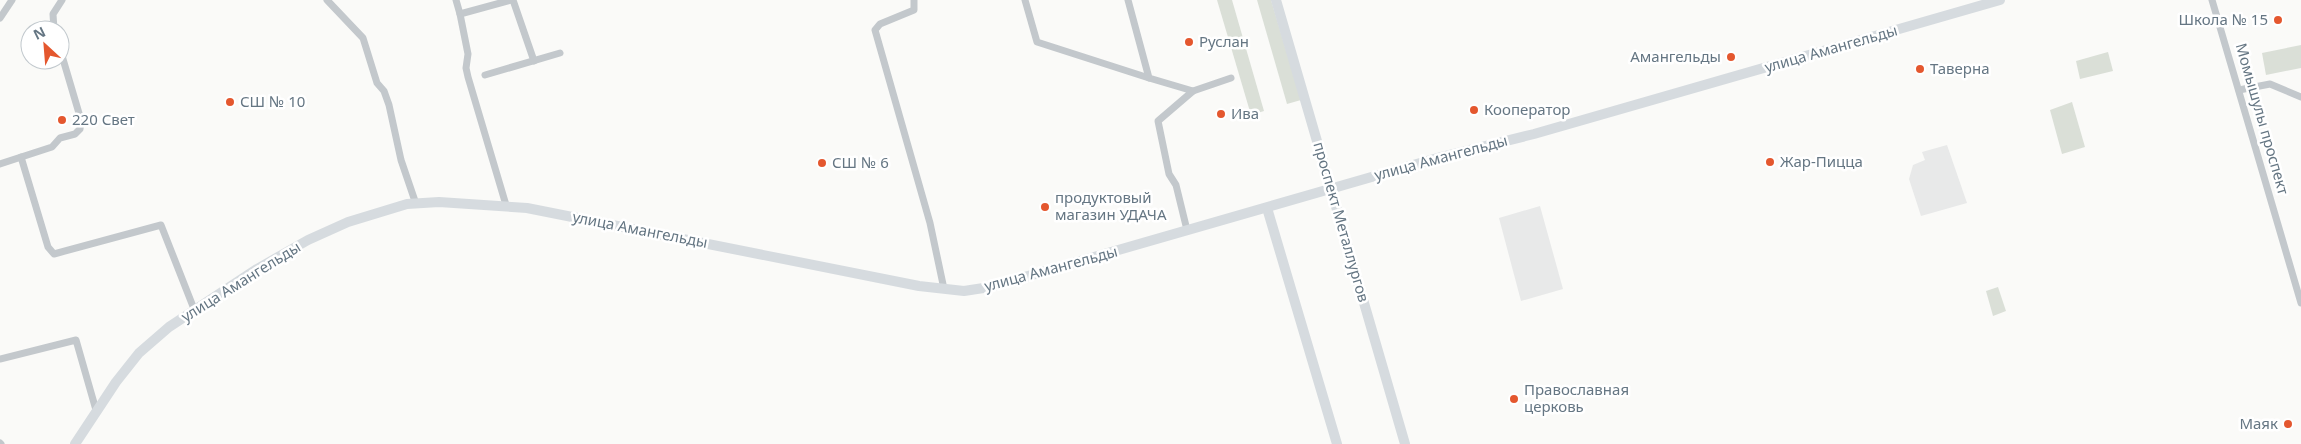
<svg xmlns="http://www.w3.org/2000/svg" width="2301" height="444" viewBox="0 0 2301 444" font-family="'Noto Sans',sans-serif">
	<style>
		.built { fill: #e8e9e9 }
		.green { fill: #dadfd7 }
		.lines { fill: none; stroke-linecap: round; stroke-linejoin: round }
		.street { stroke: #c3c8cc; stroke-width: 7 }
		.secondary { stroke: #d6dbdf; stroke-width: 10 }
		.poi-dot { fill: #e4572e; stroke: #fff; stroke-width: 2 }
		.labels { text-anchor: middle; stroke-width: 5; stroke-linejoin: round; paint-order: stroke }
		.poi-label { font-size: 15px; fill: #657683; stroke: #fff; text-anchor: start }
		.street-label { font-size: 15px; fill: #657683; stroke: #fff }
	</style>
	<rect width="100%" height="100%" fill="#fafaf8"/>
	<g class="built">
		<polygon points="1947,145 1967,203 1921,216 1909,179 1913,165 1925,160 1922,152"/>
		<polygon points="1540,206 1563,289 1521,301 1499,218"/>
	</g>
	<g class="green">
		<polygon points="1217,0 1232,0 1264,111 1251,115"/>
		<polygon points="1257,0 1271,0 1301,100 1287,104"/>
		<polygon points="2301,45 2301,68 2266,75 2262,53"/>
		<polygon points="2108,52 2113,71 2080,79 2076,61"/>
		<polygon points="2072,102 2085,147 2062,154 2050,110"/>
		<polygon points="1998,287 2006,311 1993,316 1986,291"/>
	</g>
	<g class="lines">
		<g class="street">
			<polyline points="327,0 363,38 377,83 384,91 389,105 401,160 416,204"/>
			<polyline points="456,0 460,14"/>
			<polyline points="513,0 534,61"/>
			<polyline points="914,0 914,10 880,24 875,30 930,223 944,289"/>
			<polyline points="1025,0 1037,42 1149,78"/>
			<polyline points="1128,0 1149,78 1193,91"/>
			<polyline points="2212,0 2301,303"/>
			<polyline points="0,18 12,0"/>
			<polyline points="54,30 53,14 62,0"/>
			<polyline points="485,75 560,53"/>
			<polyline points="2239,90 2270,84 2301,97"/>
			<polyline points="21,157 48,247 54,254 161,225 194,309"/>
			<polyline points="0,164 52,147 60,138 75,134 80,129 81,120 60,49"/>
			<polyline points="506,205 468,77 466,68 468,54 460,14 511,0"/>
			<polyline points="1187,230 1176,185 1169,174 1158,121 1193,91 1231,78"/>
			<polyline points="0,359 76,340 96,410"/>
			<polyline points="0,443 1,444"/>
		</g>
		<g class="secondary">
			<polyline points="1276,0 1405,444"/>
			<polyline points="1267,208 1337,444"/>
			<polyline points="75,444 116,382 139,353 169,327 257,269 308,240 348,222 407,204 439,202 527,208 919,286 964,291 990,287 1441,157 1534,134 2000,0"/>
		</g>
	</g>
	<g class="poi-dot">
		<circle cx="2278" cy="20" r="5"/>
		<circle cx="1189" cy="42" r="5"/>
		<circle cx="1731" cy="57" r="5"/>
		<circle cx="1920" cy="69" r="5"/>
		<circle cx="230" cy="102" r="5"/>
		<circle cx="1474" cy="110" r="5"/>
		<circle cx="1221" cy="114" r="5"/>
		<circle cx="62" cy="120" r="5"/>
		<circle cx="1770" cy="162" r="5"/>
		<circle cx="822" cy="163" r="5"/>
		<circle cx="1045" cy="207" r="5"/>
		<circle cx="1514" cy="399" r="5"/>
		<circle cx="2288" cy="424" r="5"/>
	</g>
	<g class="labels">
		<g class="poi-label">
			<text x="2268" y="25" text-anchor="end">Школа № 15</text>
			<text x="1199" y="47">Руслан</text>
			<text x="1721" y="62" text-anchor="end">Амангельды</text>
			<text x="1930" y="74">Таверна</text>
			<text x="240" y="107">СШ № 10</text>
			<text x="1484" y="115">Кооператор</text>
			<text x="1231" y="119">Ива</text>
			<text x="72" y="125">220 Свет</text>
			<text x="1780" y="167">Жар-Пицца</text>
			<text x="832" y="168">СШ № 6</text>
			<text x="1055" y="203">продуктовый<tspan x="1055" dy="17">магазин УДАЧА</tspan></text>
			<text x="1524" y="395">Православная<tspan x="1524" dy="17">церковь</tspan></text>
			<text x="2278" y="429" text-anchor="end">Маяк</text>
		</g>
		<g class="street-label">
			<text transform="translate(1831 49) rotate(-16)" y="5">улица Амангельды</text>
			<text transform="translate(2262 119) rotate(74)" y="5">Момышулы проспект</text>
			<text transform="translate(1441 158) rotate(-15)" y="5">улица Амангельды</text>
			<text transform="translate(1341 222) rotate(74)" y="5">проспект Металлургов</text>
			<text transform="translate(640 230) rotate(11)" y="5">улица Амангельды</text>
			<text transform="translate(1051 269) rotate(-15)" y="5">улица Амангельды</text>
			<text transform="translate(241 282) rotate(-32)" y="5">улица Амангельды</text>
		</g>
	</g>
	<g transform="translate(45 45) rotate(334)"><circle r="24" fill="#ffffff" stroke="#c1c8cd"/>
	<path d="M0-4L9 19L0 12L-9 19Z" fill="#e4572e"/>
	<text y="-8" font-size="14" font-weight="bold" text-anchor="middle" fill="#657683">N</text>
	</g>
</svg>
